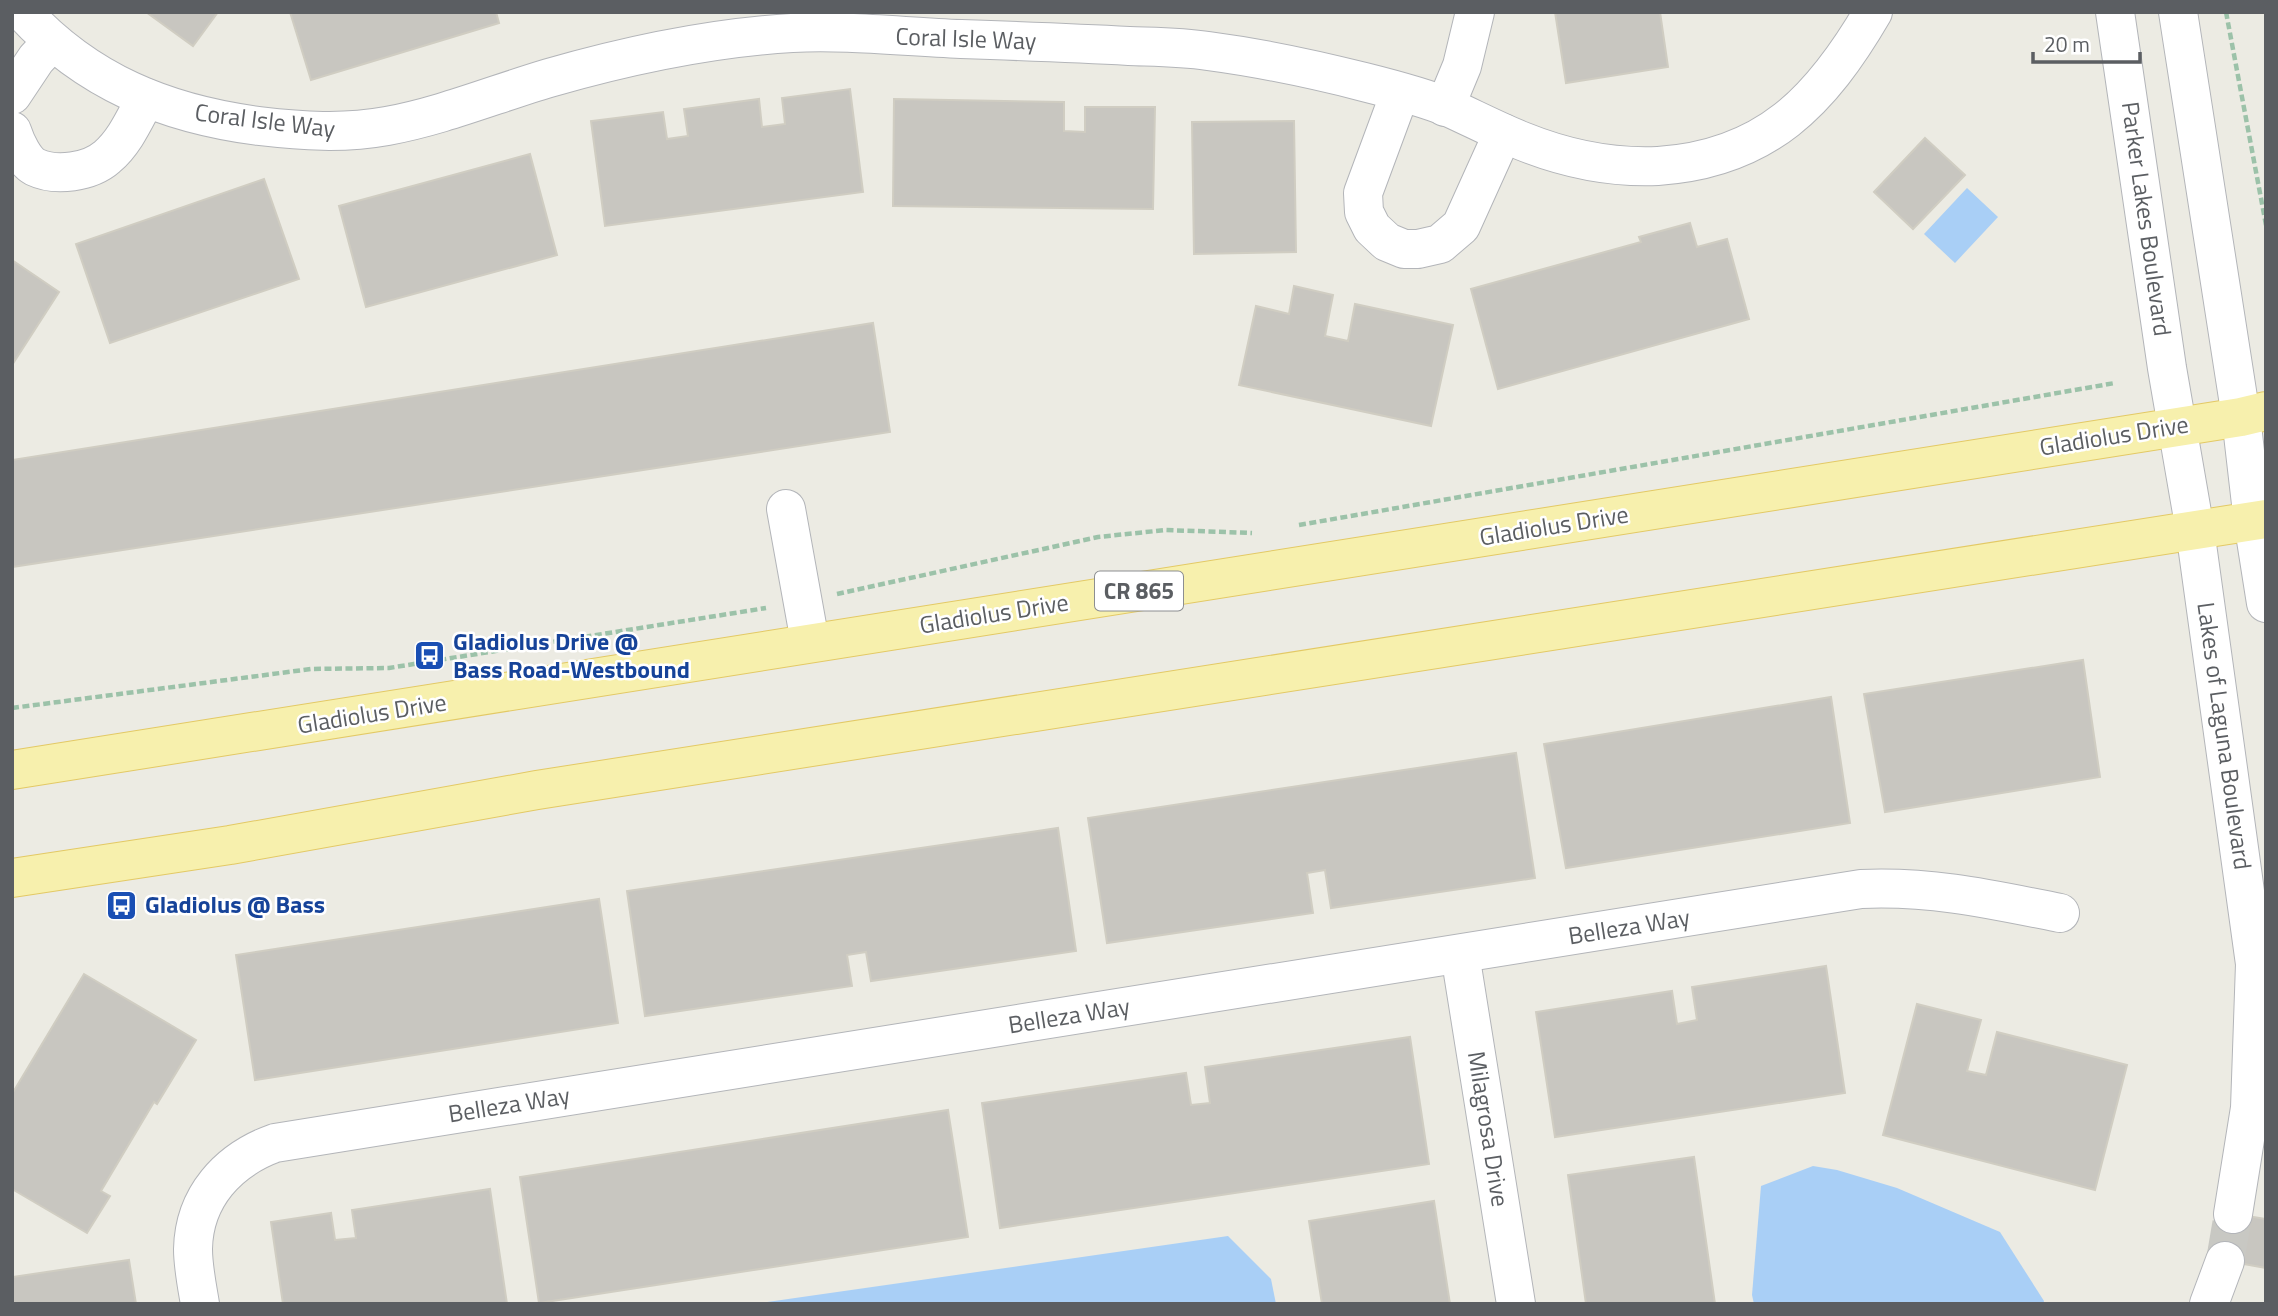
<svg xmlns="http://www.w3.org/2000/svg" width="2278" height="1316" viewBox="0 0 2278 1316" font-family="'Titillium Web',sans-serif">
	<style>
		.water { fill: #a9cff6 }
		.building { fill: #c8c6c0; stroke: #d0cdc2; stroke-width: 2 }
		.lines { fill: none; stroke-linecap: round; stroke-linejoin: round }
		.minor-tunnel { stroke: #c8c8c3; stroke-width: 38; stroke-dasharray: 38 19; stroke-linecap: butt }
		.minor-casing { stroke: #b3b5b9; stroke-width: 40 }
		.major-casing { stroke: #e3c965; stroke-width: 40 }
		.path { stroke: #9cc2a9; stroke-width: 4.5; stroke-dasharray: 7 3.5; stroke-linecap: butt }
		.minor { stroke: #fff; stroke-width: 38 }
		.major { stroke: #f7f0ad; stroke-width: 38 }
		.labels { text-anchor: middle; stroke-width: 5; stroke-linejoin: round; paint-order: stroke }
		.shield { fill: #fff; stroke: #8c8e91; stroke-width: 2 }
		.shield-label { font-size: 23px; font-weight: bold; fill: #5b5e62 }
		.street-label { font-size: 24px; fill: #5b5e62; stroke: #fff }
		.transit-label { font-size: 24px; font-weight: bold; fill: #164399; stroke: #fff; text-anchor: start }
	</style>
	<rect width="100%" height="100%" fill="#ecebe3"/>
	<g class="water">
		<polygon points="1967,188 1998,217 1955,263 1924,234"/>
		<polygon points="1813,1166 1837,1170 1897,1188 2000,1232 2044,1301 2043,1304 1754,1304 1752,1295 1761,1186"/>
		<polygon points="1228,1236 1271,1279 1276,1304 754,1304"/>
	</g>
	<g class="building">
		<polygon points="146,12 218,12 193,46"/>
		<polygon points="290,12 496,12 499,23 311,80"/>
		<polygon points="1555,12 1660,12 1668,67 1566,83"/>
		<polygon points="850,89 863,192 605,226 591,121 663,112 667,139 688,136 684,109 759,99 762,127 785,124 782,98"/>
		<polygon points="894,99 1064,102 1064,131 1085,132 1085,107 1155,107 1153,209 893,206"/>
		<polygon points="1294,121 1296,252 1194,254 1192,122"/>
		<polygon points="1925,138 1965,175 1913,229 1874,192"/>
		<polygon points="530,154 557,255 366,307 339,206"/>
		<polygon points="264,179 299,279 110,343 76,244"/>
		<polygon points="1690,223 1697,247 1727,239 1749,319 1498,389 1471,289 1641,242 1639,237"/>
		<polygon points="12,260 59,292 12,365"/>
		<polygon points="1294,286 1333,295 1325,336 1348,341 1355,304 1453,325 1431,426 1239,385 1256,306 1289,314"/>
		<polygon points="873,323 890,432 12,567 12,460"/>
		<polygon points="2083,660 2100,777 1885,812 1864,694"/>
		<polygon points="1831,697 1850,823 1566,868 1544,744"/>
		<polygon points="1516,753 1535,878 1331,908 1325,870 1307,873 1313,913 1107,943 1088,818"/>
		<polygon points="1058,828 1076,951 871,981 866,952 847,955 852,986 645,1016 627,891"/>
		<polygon points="599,899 618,1023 255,1080 236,955"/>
		<polygon points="1826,966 1845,1093 1555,1137 1536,1012 1672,991 1677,1024 1697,1020 1692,987"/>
		<polygon points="84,974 196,1040 157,1104 154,1102 101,1191 110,1196 87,1233 12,1189 12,1094"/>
		<polygon points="1917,1004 1981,1020 1967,1071 1986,1075 1997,1032 2127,1065 2095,1190 1883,1135"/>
		<polygon points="1410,1037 1429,1164 1000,1228 982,1103 1186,1073 1191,1105 1210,1103 1205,1067"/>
		<polygon points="948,1110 968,1237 539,1303 520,1177"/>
		<polygon points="1694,1157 1715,1304 1586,1304 1568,1175"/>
		<polygon points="490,1189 507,1304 283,1304 271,1222 331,1213 335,1240 356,1238 352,1210"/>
		<polygon points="1434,1201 1450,1304 1322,1304 1309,1221"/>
		<polygon points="2224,1212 2266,1219 2266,1268 2216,1259"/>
		<polygon points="129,1260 136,1304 12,1304 12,1277"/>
	</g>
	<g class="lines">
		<polyline class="minor-tunnel" points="2225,1261 2233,1214"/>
		<defs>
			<g id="minor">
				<path d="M23,12C87,82 166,114 259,126C302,131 343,134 387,126C442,116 495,94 549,78C629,55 708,38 792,33C847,30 905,37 961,39C1017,41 1073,43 1129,46C1156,47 1182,47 1208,51C1261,58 1313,69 1364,82C1392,89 1423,97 1450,108C1474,119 1497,131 1522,141C1564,158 1612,168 1658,166C1766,159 1821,101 1873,12"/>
				<polyline points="2115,12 2167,368 2195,530 2255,964 2250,1108 2233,1214"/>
				<polyline points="2178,12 2241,417 2253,521 2266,603"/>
				<polyline points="1400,93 1363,193 1364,212 1372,228 1387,242 1404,249 1418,249 1440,244 1461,226 1503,133"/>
				<polyline points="12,95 36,59 52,42"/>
				<polyline points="1445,107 1462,66 1475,12"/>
				<path d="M12,131C16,143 24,161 35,167C56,177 90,172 107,157C125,142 135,118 146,98"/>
				<polyline points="786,509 810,642"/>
				<polyline points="1460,954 1516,1304"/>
				<path d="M200,1304C197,1286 193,1267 193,1249C194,1197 228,1160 275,1143L1861,889C1933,886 1990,899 2060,913"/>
				<polyline points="2209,1304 2225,1261"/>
			</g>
			<g id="major">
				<polyline points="12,770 2241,417 2266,411"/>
				<polyline points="12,878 230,845 537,790 2266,519"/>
			</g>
		</defs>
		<use href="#minor" class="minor-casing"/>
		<use href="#major" class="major-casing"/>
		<g class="path">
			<polyline points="2226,12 2266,225"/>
			<polyline points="1299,525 2115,383"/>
			<polyline points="837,594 1098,537 1166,530 1252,533"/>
			<polyline points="12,708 311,669 389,668 766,608"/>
		</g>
		<use href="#minor" class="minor"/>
		<use href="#major" class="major"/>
	</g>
	<defs>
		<symbol id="bus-square" viewBox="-11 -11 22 22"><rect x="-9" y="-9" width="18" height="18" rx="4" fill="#1a4fb4" stroke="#fff"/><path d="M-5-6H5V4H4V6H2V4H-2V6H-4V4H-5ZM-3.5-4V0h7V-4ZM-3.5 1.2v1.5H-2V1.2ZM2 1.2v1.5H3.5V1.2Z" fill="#fff"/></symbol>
	</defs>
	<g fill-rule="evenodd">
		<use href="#bus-square" x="412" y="638" width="35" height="35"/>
		<use href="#bus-square" x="104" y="888" width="35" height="35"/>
	</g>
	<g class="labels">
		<rect class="shield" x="1095" y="571.5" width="88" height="39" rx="5"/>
		<g class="shield-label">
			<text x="1139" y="599">CR 865</text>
		</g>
		<g class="street-label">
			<text transform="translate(966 39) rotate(2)" y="8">Coral Isle Way</text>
			<text transform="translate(265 121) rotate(7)" y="8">Coral Isle Way</text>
			<text transform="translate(2146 219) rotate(82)" y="8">Parker Lakes Boulevard</text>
			<text transform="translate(2114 436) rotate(-9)" y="8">Gladiolus Drive</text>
			<text transform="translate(1554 526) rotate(-9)" y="8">Gladiolus Drive</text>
			<text transform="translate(994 614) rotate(-9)" y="8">Gladiolus Drive</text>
			<text transform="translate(372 714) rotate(-9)" y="8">Gladiolus Drive</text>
			<text transform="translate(2224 736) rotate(82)" y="8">Lakes of Laguna Boulevard</text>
			<text transform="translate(1629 927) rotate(-9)" y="8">Belleza Way</text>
			<text transform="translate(1069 1016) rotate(-9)" y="8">Belleza Way</text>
			<text transform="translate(509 1105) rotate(-9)" y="8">Belleza Way</text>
			<text transform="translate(1488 1129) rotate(81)" y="8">Milagrosa Drive</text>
		</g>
		<g class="transit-label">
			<text x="453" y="650">Gladiolus Drive @<tspan x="453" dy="28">Bass Road-Westbound</tspan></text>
			<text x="145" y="913">Gladiolus @ Bass</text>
		</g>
	</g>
	<rect width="2278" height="1316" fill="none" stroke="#5b5e62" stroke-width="28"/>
	<path d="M2033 52v10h107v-10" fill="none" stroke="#5b5e62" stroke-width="3.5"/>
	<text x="2044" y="52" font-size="21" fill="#5b5e62" stroke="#ffffff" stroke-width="5" paint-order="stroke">20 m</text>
</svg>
